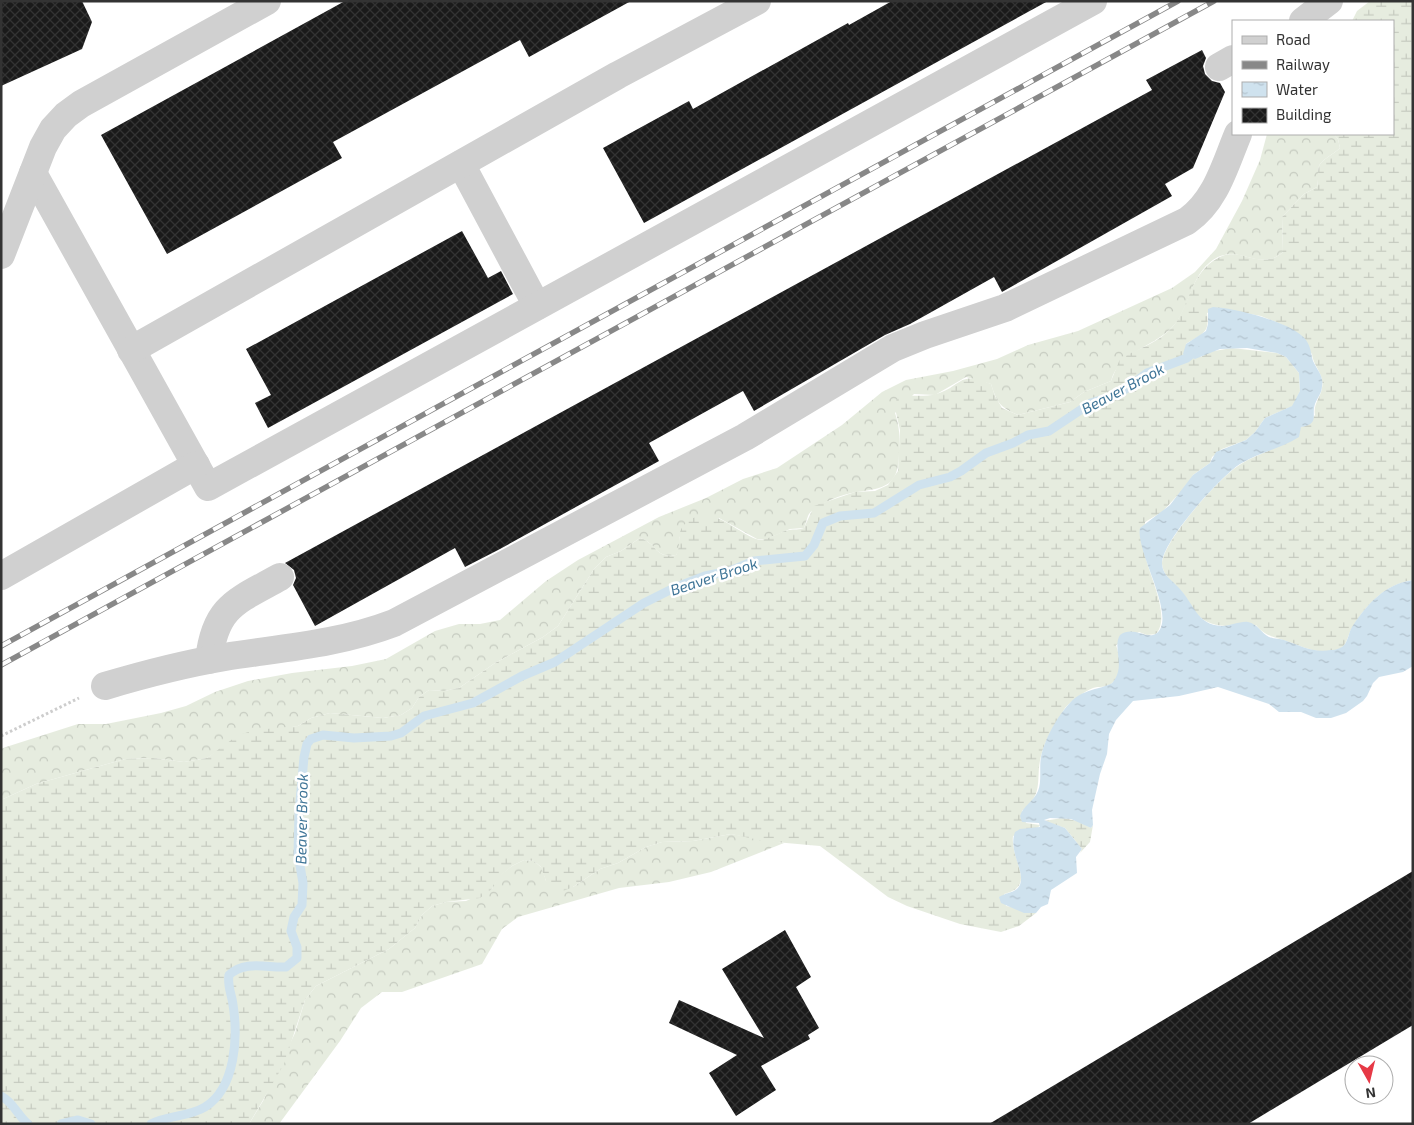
<svg xmlns="http://www.w3.org/2000/svg" width="1414" height="1125" viewBox="0 0 1414 1125" font-family="'Exo 2',sans-serif">
	<style>
		.forest { fill: url(#forest-crowns) }
		.wetland { fill: url(#wetland-marsh) }
		.water { fill: url(#water-ripples) }
		.lines { fill: none; stroke-linecap: round; stroke-linejoin: round }
		.stream { stroke: #cfe2ee; stroke-width: 9 }
		.building { fill: url(#building-cross-hatch) }
		.path { stroke: #cdcdcd; stroke-width: 3; stroke-dasharray: 2.5 2.5; stroke-linecap: butt }
		.minor { stroke: #d0d0d0; stroke-width: 28 }
		.rail-casing { stroke: #888; stroke-width: 5.5 }
		.rail { stroke: #fff; stroke-width: 4; stroke-dasharray: 11; stroke-linecap: butt }
		.labels { text-anchor: middle; stroke-width: 5; stroke-linejoin: round; paint-order: stroke }
		.water-label { font-size: 15px; font-style: italic; fill: #3f7597; stroke: #fff }
	</style>
	<defs>
		<pattern id="forest-crowns" width="20" height="18" patternUnits="userSpaceOnUse" patternTransform="scale(1.25)"><rect width="20" height="18" fill="#e6ecdf"/><path d="M2 6a3 3 0 1 1 6 0M12 15a3 3 0 1 1 6 0" fill="none" stroke="#c6cbc0"/></pattern>
		<pattern id="wetland-marsh" width="20" height="14" patternUnits="userSpaceOnUse" patternTransform="scale(1.25)"><rect width="20" height="14" fill="#e6ecdf"/><path d="M1 5h8M5 5V1M11 12h8M15 12V8" fill="none" stroke="#c6cbc0"/></pattern>
		<pattern id="water-ripples" width="26" height="14" patternUnits="userSpaceOnUse" patternTransform="scale(1.25)"><rect width="26" height="14" fill="#cfe2ee"/><path d="M2 4q2-2 4 0t4 0M15 11q2-2 4 0t4 0" fill="none" stroke="#b2c2cd"/></pattern>
		<pattern id="building-cross-hatch" width="8" height="8" patternUnits="userSpaceOnUse" patternTransform="scale(1.25)"><rect width="8" height="8" fill="#1a1a1a"/><path d="M0 0l8 8M0 8l8-8" fill="none" stroke="#333"/></pattern>
	</defs>
	<rect width="100%" height="100%" fill="#fff"/>
	<g class="forest">
		<path d="M1267,134H1334L1338,139L1340,148C1334,154 1321,160 1319,166C1317,173 1319,180 1317,187L1304,194L1282,217L1283,252C1261,272 1241,246 1218,257C1191,271 1192,302 1175,324C1157,347 1120,349 1111,381L1084,392L1070,402L1018,415C1000,407 997,403 991,384L966,377L935,395L914,394L895,413C900,428 900,439 899,455C898,486 885,488 857,492C846,493 816,504 809,514C807,517 806,524 804,528L790,529L767,539H757L719,518L679,537L680,549L676,555C655,559 657,543 640,538L621,551L606,557L594,569L558,626L543,637L495,663L459,688L444,691L429,690L419,697L412,708L401,715L383,718L330,713L311,718L298,726L279,729L221,749L207,758L184,762L153,758L125,759L36,784L1,800V749L6,747L78,724H106L161,713L186,706L215,692L248,681L292,673L352,666L386,659L435,631L459,624H480L500,620L546,581L578,560L659,517L706,498L743,479L777,468L842,425L882,392L906,380L953,371L997,359L1028,345L1078,331L1172,288L1195,272L1216,249L1242,201L1260,160Z"/>
		<polygon points="731,834 784,843 711,872 669,882 619,888 518,917 502,929 482,964 402,992 382,992 361,1008 340,1041 279,1124 249,1124 263,1101 295,1033 305,1000 316,986 389,949 415,928 422,915 432,906 446,902 466,901 492,889 499,876 512,866 524,860 534,861 542,868 546,881 573,887 600,869 618,863 646,847 662,842 693,841"/>
	</g>
	<g class="wetland">
		<path d="M1370,1H1413V580C1385,584 1366,605 1352,628C1348,634 1347,645 1341,648C1325,656 1307,649 1292,643C1278,637 1266,638 1256,625C1236,625 1210,631 1196,613C1190,606 1187,597 1181,591C1173,582 1163,576 1162,564C1162,542 1221,475 1241,464C1262,451 1286,448 1301,427L1305,426L1315,415C1313,404 1320,399 1322,388C1325,375 1313,366 1312,354L1283,325L1261,316L1218,308L1207,313C1210,334 1202,334 1186,344L1201,357L1208,352L1232,348L1277,353L1286,357L1299,373L1300,391L1293,406L1265,418L1255,432L1246,440L1222,449L1212,457L1210,463L1193,475L1189,483L1162,512L1145,522C1146,533 1144,547 1146,558C1150,578 1171,617 1156,634L1147,635L1139,632L1116,645C1120,656 1123,676 1111,684C1106,688 1098,686 1093,688C1085,691 1070,702 1065,708C1056,723 1045,739 1041,756C1035,779 1045,793 1022,811L1026,823L1040,825L1037,829L1013,836C1010,860 1038,886 1004,894L1006,906C1017,907 1024,914 1036,913L1019,926L1001,932L960,924L907,906L888,897L820,846L764,841L731,834L693,841L662,842L646,847L618,863L600,869L573,887L563,891L552,890L546,881L541,867L534,861L524,860L512,866L500,876L492,889L480,898L446,902L432,906L422,915L415,928L389,949L316,986L305,1000L284,1064L249,1124H1V800L36,784L125,759L153,758L184,762L207,758L238,735L256,730L298,726L311,718L330,713L383,718L401,715L412,708L419,697L429,690L444,691L459,688L495,663L543,637L558,626L594,569L606,557L621,551L640,538C657,543 655,559 676,555C682,546 676,535 683,526C708,499 733,531 756,539C767,542 778,532 789,530C794,529 799,530 804,528L814,506L855,492L875,491L888,485L898,471L900,430L894,404L900,396C911,395 926,397 936,394C963,386 958,370 991,384L995,396L1002,408L1018,415L1070,402L1084,392L1111,381L1120,359C1139,348 1164,341 1177,321C1191,299 1192,272 1218,258C1240,245 1261,272 1283,252L1282,217L1304,194L1317,187C1319,180 1317,173 1319,166C1321,160 1334,154 1340,148L1338,139L1334,134H1393V21H1352L1357,11Z"/>
		<polygon points="1062,818 1078,821 1091,828 1093,825 1090,842 1080,853 1082,849 1065,828 1044,821"/>
	</g>
	<path class="water" d="M1213,307C1235,308 1292,322 1306,340C1311,347 1311,354 1313,361C1317,370 1324,376 1322,386C1322,393 1317,398 1315,404C1311,415 1320,424 1301,427L1299,437C1281,449 1259,452 1240,464C1221,476 1161,542 1162,564C1163,576 1172,580 1179,588C1194,603 1196,625 1222,626C1231,626 1240,621 1248,622C1258,624 1261,633 1269,637C1274,639 1280,639 1284,640C1301,646 1313,653 1331,650C1336,650 1342,648 1345,644C1348,640 1349,632 1352,627C1367,604 1385,584 1413,580V666L1403,672L1379,677L1373,683L1367,696L1363,701L1346,713L1331,718H1316L1301,712H1279L1269,704L1218,687L1179,696L1133,701L1116,720L1109,734L1107,754L1100,774L1092,810L1093,825L1091,828L1071,819L1050,818L1044,820L1065,828L1082,849L1076,857L1077,873L1051,890L1048,904L1041,907L1036,913H1024L1001,903L999,897C1005,893 1012,893 1017,889C1030,876 1007,854 1015,832L1020,829L1040,827L1039,823L1022,822L1020,816C1023,806 1034,801 1038,791C1042,781 1039,768 1041,757C1045,737 1060,711 1075,698C1086,689 1110,687 1113,682C1126,665 1112,648 1120,635C1134,625 1147,641 1157,633C1177,616 1135,551 1140,528L1170,505L1193,475L1210,463L1216,452L1246,440L1255,432L1265,418L1292,406L1300,391L1299,373L1286,357L1277,353L1247,348L1220,349L1195,359L1183,354L1186,344L1206,331L1208,324V309Z"/>
	<g class="lines">
		<g class="stream">
			<path d="M1,1096C14,1103 18,1116 28,1124"/>
			<polyline points="61,1124 78,1120 91,1124"/>
			<path d="M151,1124C168,1115 189,1117 205,1107C236,1088 238,1036 233,1005C232,995 227,986 229,975C245,960 267,968 286,967L297,958V947L291,931L294,917L302,905L303,883L298,854L299,813L304,757L307,744L311,739L323,735L354,738L391,736L401,733L424,716L473,703L522,676L555,662L644,603L674,588L705,576L730,571L754,561L805,556L814,545L823,523L840,516L874,513L919,485L950,477L961,471L986,453L1013,443L1028,435L1049,431L1091,403L1119,394L1147,373L1187,358L1196,350"/>
		</g>
	</g>
	<g class="building">
		<polygon points="1,1 82,1 92,22 82,49 1,86"/>
		<polygon points="345,1 631,1 529,57 520,40 333,142 342,158 167,254 101,135"/>
		<polygon points="892,1 1048,1 644,223 603,148 689,101 693,109 848,23 849,25"/>
		<polygon points="1202,50 1206,58 1203,66 1205,74 1212,81 1220,83 1225,92 1193,168 1165,184 1172,196 1002,292 994,277 910,324 885,335 754,411 743,391 649,443 659,461 500,549 465,567 455,548 315,626 293,585 296,578 294,570 285,563 1152,90 1146,80"/>
		<polygon points="462,231 488,278 501,271 513,294 268,428 255,403 271,395 246,349"/>
		<polygon points="1413,871 1413,1025 1248,1124 989,1124"/>
		<polygon points="785,930 811,977 796,987 819,1028 808,1035 810,1039 761,1066 776,1090 736,1116 709,1073 737,1055 669,1023 679,1000 764,1038 722,969"/>
	</g>
	<g class="lines">
		<polyline class="path" points="1,736 79,698"/>
		<g class="minor">
			<polyline points="1303,21 1329,1"/>
			<polyline points="1219,67 1233,59"/>
			<polyline points="461,164 537,306"/>
			<polyline points="33,173 208,487 1093,1"/>
			<polyline points="1,255 43,147 53,129 66,115 81,104 267,1"/>
			<polyline points="131,350 618,75 757,1"/>
			<polyline points="1,576 196,465"/>
			<path d="M209,660C215,606 237,601 280,577"/>
			<path d="M105,686C145,674 184,664 225,657C282,648 339,644 394,623L745,437L893,348L925,335L1005,308L1187,221C1216,201 1225,165 1238,134"/>
		</g>
		<defs>
			<g id="rail">
				<polyline points="1,646 1178,1"/>
				<polyline points="1,665 1214,1"/>
			</g>
		</defs>
		<use href="#rail" class="rail-casing"/>
		<use href="#rail" class="rail"/>
	</g>
	<g class="labels">
		<g class="water-label">
			<text transform="translate(1123 389) rotate(-28)" y="5">Beaver Brook</text>
			<text transform="translate(714 577) rotate(-18)" y="5">Beaver Brook</text>
			<text transform="translate(302 819) rotate(-89)" y="5">Beaver Brook</text>
		</g>
	</g>
	<rect width="1414" height="1125" fill="none" stroke="#333333" stroke-width="5"/>
	<rect x="1232" y="20" width="162" height="115" fill="#ffffff" stroke="#adadad"/>
	<rect x="1242" y="36" width="25" height="8" fill="#d0d0d0" stroke="#adadad"/>
	<text x="1276" y="45" font-size="15" fill="#333333">Road</text>
	<rect x="1242" y="61" width="25" height="8" fill="#888888" stroke="#adadad"/>
	<text x="1276" y="70" font-size="15" fill="#333333">Railway</text>
	<rect x="1242" y="82" width="25" height="15" fill="url(#water-ripples)" stroke="#adadad"/>
	<text x="1276" y="95" font-size="15" fill="#333333">Water</text>
	<rect x="1242" y="108" width="25" height="15" fill="url(#building-cross-hatch)" stroke="#adadad"/>
	<text x="1276" y="120" font-size="15" fill="#333333">Building</text>
	<g transform="translate(1369 1080) rotate(172)"><circle r="24" fill="#ffffff" stroke="#adadad"/>
	<path d="M0-4L9 19L0 12L-9 19Z" fill="#e63946"/>
	<text y="-8" font-size="14" font-weight="bold" text-anchor="middle" fill="#333333">N</text>
	</g>
</svg>
